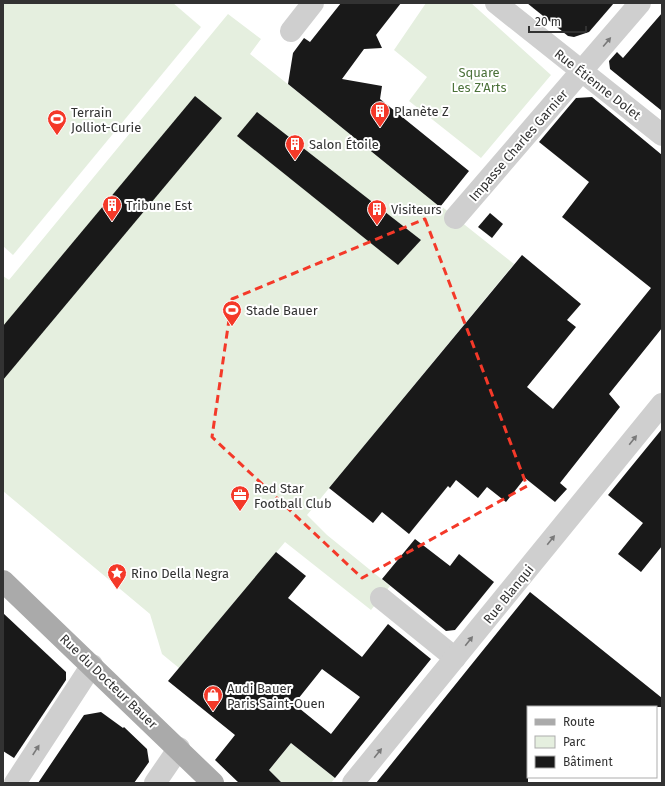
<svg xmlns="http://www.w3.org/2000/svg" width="665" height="786" viewBox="0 0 665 786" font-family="'Fira Sans',sans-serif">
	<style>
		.green { fill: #e5efdf }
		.building { fill: #191919; fill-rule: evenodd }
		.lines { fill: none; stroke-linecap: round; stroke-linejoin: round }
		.minor { stroke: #cfcfcf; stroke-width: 22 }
		.major { stroke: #aaa; stroke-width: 22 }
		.oneway { fill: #797979 }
		.marked { fill: none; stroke: #f43929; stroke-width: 3; stroke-dasharray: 8 5; stroke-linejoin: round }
		.labels { text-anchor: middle; stroke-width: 4; stroke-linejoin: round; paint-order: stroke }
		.park-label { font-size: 13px; fill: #4c723a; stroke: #fff }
		.street-label { font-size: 13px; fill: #323232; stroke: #fff }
		.poi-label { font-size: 13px; fill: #323232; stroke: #fff; text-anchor: start }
	</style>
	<rect width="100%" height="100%" fill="#fff"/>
	<g class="green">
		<polygon points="3,3 173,3 201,27 13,255 3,246"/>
		<polygon points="426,3 471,3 551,75 481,158 409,101 427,77 394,50"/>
		<polygon points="228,14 261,39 250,54 514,264 307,515 327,535 390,586 371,610 285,542 179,668 162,654 150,614 3,491 3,276 9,280"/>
		<polygon points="291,743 335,778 331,783 282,783 269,770"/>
	</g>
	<g class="building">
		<polygon points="341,3 401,3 376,35 382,48 364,49 342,79 382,86 380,99 469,171 440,207 288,84 293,53 304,38 310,42"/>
		<polygon points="527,3 614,3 589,32 574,37 568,36"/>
		<polygon points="662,13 662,111 610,69 609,61 617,52 623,58"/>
		<polygon points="195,96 222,118 3,380 3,326"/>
		<polygon points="592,97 662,155 662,328 609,394 620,407 560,483 567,489 555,502 525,478 506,502 487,487 478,498 456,480 450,488 448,486 409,534 382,512 373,523 329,488 522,255 581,304 567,320 576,327 527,387 553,409 651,288 562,217 589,182 539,142 576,98"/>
		<polygon points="257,112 421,240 398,265 237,136"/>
		<polygon points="490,213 503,224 492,238 478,227"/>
		<polygon points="662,429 662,546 641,572 618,554 643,523 608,495"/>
		<polygon points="415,539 450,566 459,554 494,582 455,630 446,631 382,579"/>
		<path d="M276,552L306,576L288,598L362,657L388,624L431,659L335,778L291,743L269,770L282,783H239L215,760L235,735L168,681ZM322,669L360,697L331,734L294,704Z"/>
		<polygon points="530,592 662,698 662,707 528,707 528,783 376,783"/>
		<polygon points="3,613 66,672 66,680 14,758 3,751"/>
		<polygon points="101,712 123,728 124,727 147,749 149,762 134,783 38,783 84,715"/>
	</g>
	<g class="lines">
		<g class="minor">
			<polyline points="496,3 662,135"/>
			<polyline points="291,31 313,3"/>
			<polyline points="455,218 640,3"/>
			<polyline points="381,598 455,658"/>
			<polyline points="15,783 92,665"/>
			<polyline points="155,783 179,748"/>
			<polyline points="353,783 662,404"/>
		</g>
		<polyline class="major" points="3,581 213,783"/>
	</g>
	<defs><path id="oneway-solid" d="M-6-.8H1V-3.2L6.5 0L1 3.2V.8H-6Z"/></defs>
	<g class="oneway">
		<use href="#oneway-solid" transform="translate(607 42) rotate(-50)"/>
		<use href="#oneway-solid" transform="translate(633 440) rotate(-51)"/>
		<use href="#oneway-solid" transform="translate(551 540) rotate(-51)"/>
		<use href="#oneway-solid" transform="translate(469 641) rotate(-51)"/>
		<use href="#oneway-solid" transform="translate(36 750) rotate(-57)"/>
		<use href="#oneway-solid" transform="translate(378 753) rotate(-51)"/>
	</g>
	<path class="marked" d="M425,219L527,486L362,578L212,437L232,299Z"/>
	<defs>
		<symbol id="building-pin" viewBox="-11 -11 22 30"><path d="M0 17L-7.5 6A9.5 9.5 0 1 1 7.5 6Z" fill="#f43929" stroke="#fff"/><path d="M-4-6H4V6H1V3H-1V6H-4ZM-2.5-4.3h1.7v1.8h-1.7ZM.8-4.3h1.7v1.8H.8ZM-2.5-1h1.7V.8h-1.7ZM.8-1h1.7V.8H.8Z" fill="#fff"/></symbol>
		<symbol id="stadium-pin" viewBox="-11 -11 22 30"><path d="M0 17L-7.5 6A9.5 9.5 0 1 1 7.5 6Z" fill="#f43929" stroke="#fff"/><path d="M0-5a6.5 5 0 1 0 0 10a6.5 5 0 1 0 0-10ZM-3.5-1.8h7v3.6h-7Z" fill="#fff"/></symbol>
		<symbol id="office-pin" viewBox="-11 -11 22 30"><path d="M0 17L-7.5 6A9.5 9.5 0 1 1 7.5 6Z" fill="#f43929" stroke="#fff"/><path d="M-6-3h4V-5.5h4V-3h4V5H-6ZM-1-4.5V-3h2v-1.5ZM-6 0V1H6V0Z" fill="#fff"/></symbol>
		<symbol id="sight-pin" viewBox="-11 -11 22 30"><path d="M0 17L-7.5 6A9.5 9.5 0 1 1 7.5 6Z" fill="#f43929" stroke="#fff"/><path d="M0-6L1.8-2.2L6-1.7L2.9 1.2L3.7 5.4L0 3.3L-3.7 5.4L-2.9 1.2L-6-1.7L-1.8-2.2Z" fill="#fff"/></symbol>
		<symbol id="shop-pin" viewBox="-11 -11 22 30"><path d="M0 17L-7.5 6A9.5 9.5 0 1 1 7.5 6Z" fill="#f43929" stroke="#fff"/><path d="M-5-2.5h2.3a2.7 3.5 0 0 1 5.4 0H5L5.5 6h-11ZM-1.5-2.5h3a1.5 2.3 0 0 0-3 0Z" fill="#fff"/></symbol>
	</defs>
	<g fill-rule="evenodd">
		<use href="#building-pin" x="369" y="100" width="22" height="30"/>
		<use href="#stadium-pin" x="46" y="108" width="22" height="30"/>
		<use href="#building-pin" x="284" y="133" width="22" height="30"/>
		<use href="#building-pin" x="101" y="194" width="22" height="30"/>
		<use href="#building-pin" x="366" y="198" width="22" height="30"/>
		<use href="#stadium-pin" x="221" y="299" width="22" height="30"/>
		<use href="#office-pin" x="229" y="484" width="22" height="30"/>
		<use href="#sight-pin" x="106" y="562" width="22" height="30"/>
		<use href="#shop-pin" x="202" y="684" width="22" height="30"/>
	</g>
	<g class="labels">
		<g class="park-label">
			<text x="479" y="77">Square<tspan x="479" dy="15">Les Z'Arts</tspan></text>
		</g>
		<g class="street-label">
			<text transform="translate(598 84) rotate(38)" y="5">Rue Étienne Dolet</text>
			<text transform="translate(518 145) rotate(-49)" y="5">Impasse Charles Garnier</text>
			<text transform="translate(508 594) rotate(-51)" y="5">Rue Blanqui</text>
			<text transform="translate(109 681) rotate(44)" y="5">Rue du Docteur Bauer</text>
		</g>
		<g class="poi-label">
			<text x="394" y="116">Planète Z</text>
			<text x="71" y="117">Terrain<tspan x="71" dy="15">Jolliot-Curie</tspan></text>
			<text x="309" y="149">Salon Étoile</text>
			<text x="126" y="210">Tribune Est</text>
			<text x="391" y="214">Visiteurs</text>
			<text x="246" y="315">Stade Bauer</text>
			<text x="254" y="493">Red Star<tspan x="254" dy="15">Football Club</tspan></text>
			<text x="131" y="578">Rino Della Negra</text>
			<text x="227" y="693">Audi Bauer<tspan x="227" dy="15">Paris Saint-Ouen</tspan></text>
		</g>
	</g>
	<rect width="665" height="786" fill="none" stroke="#323232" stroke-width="8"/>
	<rect x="527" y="706" width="130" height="72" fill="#ffffff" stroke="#adadad"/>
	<rect x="535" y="719" width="20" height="6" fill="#aaaaaa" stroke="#adadad"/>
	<text x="563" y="726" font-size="12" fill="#323232">Route</text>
	<rect x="535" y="736" width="20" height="12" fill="#e5efdf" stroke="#adadad"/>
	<text x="563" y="746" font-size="12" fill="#323232">Parc</text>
	<rect x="535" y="756" width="20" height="12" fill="#191919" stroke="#adadad"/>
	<text x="563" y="766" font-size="12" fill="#323232">Bâtiment</text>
	<path d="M529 26v6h57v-6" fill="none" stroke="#323232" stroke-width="2"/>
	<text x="535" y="26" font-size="12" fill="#323232" stroke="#ffffff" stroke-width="3" paint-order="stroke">20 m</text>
</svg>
